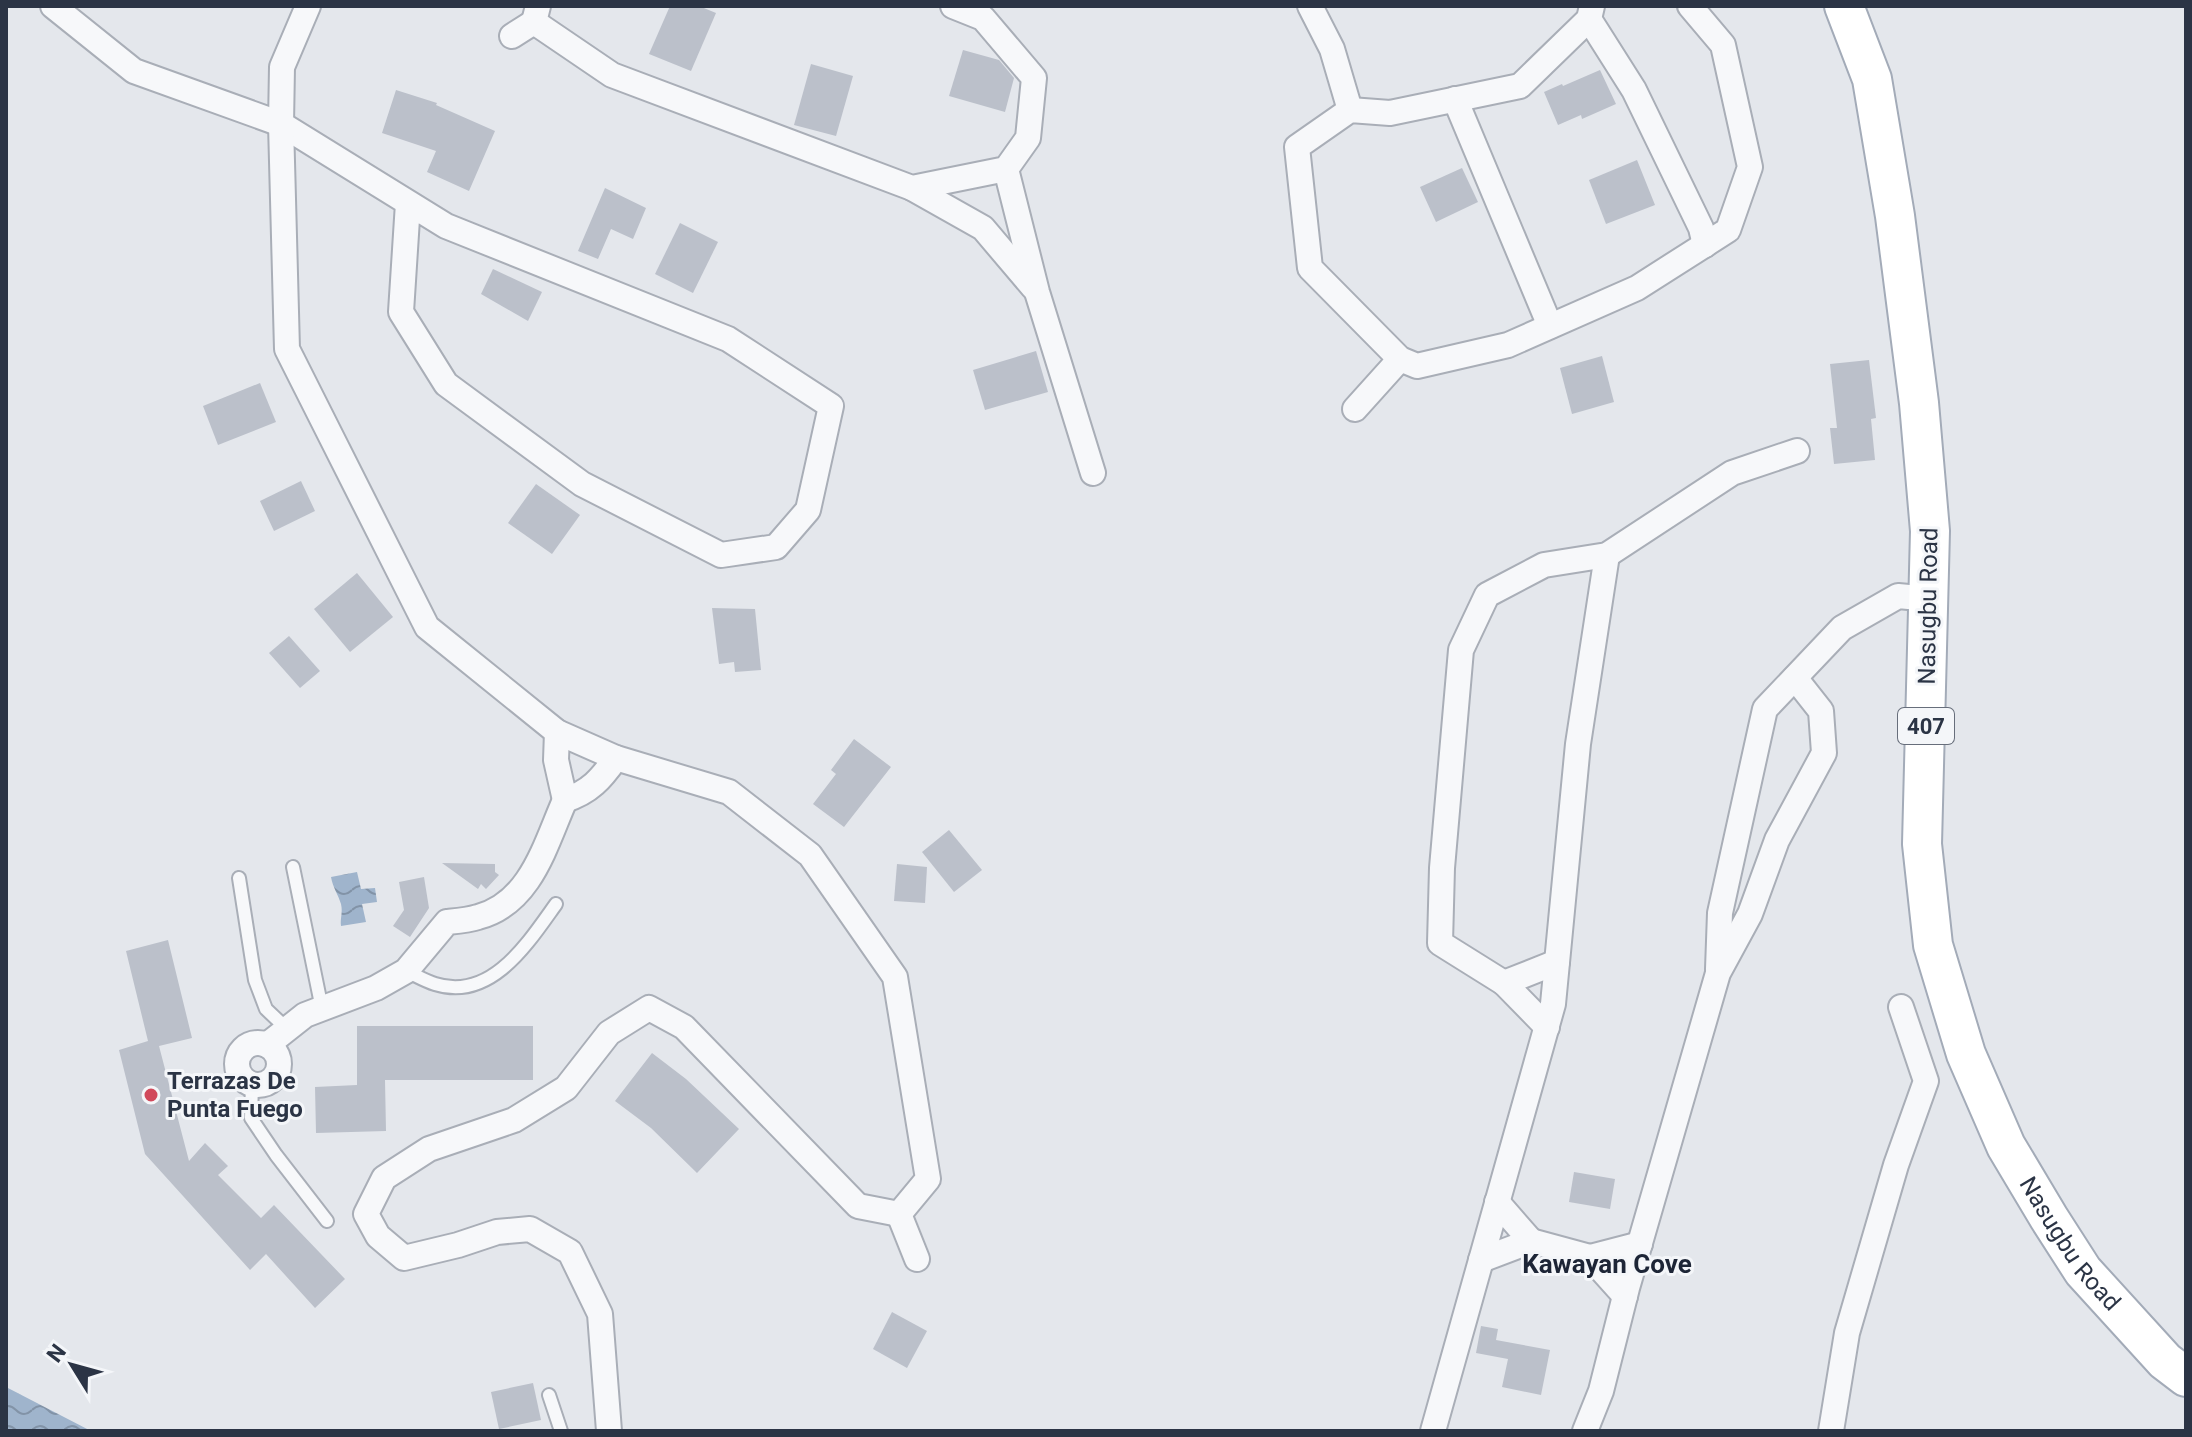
<svg xmlns="http://www.w3.org/2000/svg" width="2192" height="1437" viewBox="0 0 2192 1437" font-family="Roboto,sans-serif">
	<style>
		.water { fill: url(#water-waves) }
		.building { fill: #bbc0ca }
		.lines { fill: none; stroke-linecap: round; stroke-linejoin: round }
		.lane-casing { stroke: #a9aeb7; stroke-width: 16 }
		.street-casing { stroke: #a9aeb7; stroke-width: 28 }
		.primary-casing { stroke: #a3abb8; stroke-width: 42 }
		.lane { stroke: #f7f8fa; stroke-width: 12 }
		.street { stroke: #f7f8fa; stroke-width: 24 }
		.primary { stroke: #fff; stroke-width: 38 }
		.poi-dot { fill: #d1495b; stroke: #f4f6f9; stroke-width: 3 }
		.labels { text-anchor: middle; stroke-width: 6; stroke-linejoin: round; paint-order: stroke }
		.shield { fill: #f4f6f9; stroke: #676e7b; stroke-width: 2 }
		.shield-label { font-size: 22px; font-weight: bold; fill: #2b3445 }
		.street-label { font-size: 24px; fill: #2b3445; stroke: #f4f6f9 }
		.poi-label { font-size: 24px; font-weight: bold; fill: #2b3445; stroke: #f4f6f9; text-anchor: start }
		.neighbourhood-label { font-size: 26px; font-weight: bold; fill: #1d2536; stroke: #f4f6f9 }
	</style>
	<defs>
		<pattern id="water-waves" width="16" height="10" patternUnits="userSpaceOnUse" patternTransform="scale(2)"><rect width="16" height="10" fill="#9fb4cc"/><path d="M0 5q4-4 8 0t8 0" fill="none" stroke="#8293a7"/></pattern>
	</defs>
	<rect width="100%" height="100%" fill="#e4e7ec"/>
	<g class="water">
		<path d="M357,872L361,889L375,888L377,902L362,904L366,922L341,926C340,918 343,913 341,904C338,894 333,888 331,877Z"/>
		<polygon points="6,1387 91,1431 6,1431"/>
	</g>
	<g class="building">
		<polygon points="670,6 699,6 716,13 691,71 649,54"/>
		<polygon points="963,50 999,60 1014,78 1005,112 949,96"/>
		<polygon points="811,64 853,76 836,136 794,125"/>
		<polygon points="1600,70 1616,104 1582,119 1581,115 1558,125 1544,92 1562,84 1563,86"/>
		<polygon points="396,90 437,103 436,105 495,131 469,191 427,172 436,151 382,133"/>
		<polygon points="1637,160 1655,205 1606,224 1589,180"/>
		<polygon points="1462,168 1478,202 1436,222 1420,187"/>
		<polygon points="605,188 646,208 633,239 611,229 598,259 578,251"/>
		<polygon points="680,223 718,242 693,293 655,274"/>
		<polygon points="493,269 542,292 528,321 481,294"/>
		<polygon points="1036,351 1048,392 985,410 973,370"/>
		<polygon points="1602,356 1614,402 1572,414 1560,368"/>
		<polygon points="1869,360 1876,418 1871,419 1875,460 1834,464 1830,428 1837,428 1830,364"/>
		<polygon points="260,383 276,422 218,445 203,406"/>
		<polygon points="301,481 315,511 274,531 260,501"/>
		<polygon points="536,484 580,515 552,554 508,523"/>
		<polygon points="357,573 393,617 350,652 314,609"/>
		<polygon points="712,608 755,609 761,670 735,672 734,662 719,664"/>
		<polygon points="289,636 320,671 300,688 269,653"/>
		<polygon points="854,739 891,767 844,827 813,804 836,774 831,770"/>
		<polygon points="949,830 982,870 954,892 922,852"/>
		<polygon points="442,863 495,864 495,872 499,875 486,889 481,884 478,889"/>
		<polygon points="897,864 927,867 925,903 894,901"/>
		<polygon points="424,877 429,908 410,937 393,926 404,910 399,882"/>
		<polygon points="168,940 192,1038 159,1046 189,1161 205,1143 228,1166 218,1175 261,1218 274,1205 345,1279 315,1308 266,1254 250,1270 145,1154 119,1050 148,1041 126,951"/>
		<polygon points="357,1026 533,1026 533,1080 385,1080 386,1131 316,1133 315,1087 357,1085"/>
		<polygon points="652,1053 686,1079 739,1129 697,1173 651,1128 615,1101"/>
		<polygon points="1574,1172 1615,1179 1610,1209 1569,1202"/>
		<polygon points="892,1312 927,1331 907,1368 873,1349"/>
		<polygon points="1481,1326 1498,1329 1496,1340 1550,1350 1541,1395 1502,1387 1508,1359 1476,1353"/>
		<polygon points="533,1383 541,1420 499,1429 491,1392"/>
	</g>
	<g class="lines">
		<defs>
			<g id="lane">
				<polyline points="293,867 322,1009"/>
				<polyline points="239,878 255,980 266,1009 287,1029"/>
				<path d="M406,971C415,975 425,981 435,984C491,1002 528,943 556,904"/>
				<polyline points="252,1084 251,1118 276,1155 327,1221"/>
				<polyline points="549,1395 561,1431"/>
			</g>
			<g id="street">
				<polyline points="53,6 134,71 281,124 446,226 728,339 831,406 808,510 776,547 721,555 582,484 446,384 401,312 408,203"/>
				<polyline points="308,6 282,67 281,124 287,349 427,627 557,732 616,758 729,792 810,855 895,977 928,1179 899,1214 858,1206 684,1027 649,1008 609,1033 566,1088 514,1120 429,1149 384,1178 366,1214 378,1236 404,1258 458,1245 497,1232 530,1229 570,1252 600,1314 609,1431"/>
				<polyline points="538,6 534,22 612,75 912,188 1006,169 1028,138 1034,78 983,18 953,6"/>
				<polyline points="1310,6 1332,49 1350,110"/>
				<polyline points="1592,6 1589,19 1520,86 1390,113 1350,110 1297,147 1310,268 1400,359 1417,366 1508,345 1637,288 1728,230 1750,167 1723,45 1690,6"/>
				<polyline points="1589,19 1634,90 1701,228 1705,245"/>
				<polyline points="512,36 534,22"/>
				<polyline points="1455,99 1550,326"/>
				<polyline points="1006,169 1037,292 1093,473"/>
				<polyline points="912,188 983,228 1033,287"/>
				<polyline points="1355,409 1400,359"/>
				<path d="M557,732L556,760L565,800C590,792 601,779 616,758"/>
				<polyline points="1718,969 1720,913 1765,709 1842,628 1898,596 1930,599"/>
				<polyline points="1504,983 1440,943 1442,868 1461,650 1487,595 1544,565 1607,555 1732,473 1797,451"/>
				<polyline points="1547,1027 1504,983 1557,962"/>
				<circle cx="258" cy="1064" r="21"/>
				<path d="M267,1045L305,1015L376,988L406,971L447,922C457,921 469,920 478,917C531,903 545,845 565,800"/>
				<polyline points="899,1214 917,1259"/>
				<polyline points="1531,1241 1590,1257"/>
				<polyline points="1481,1260 1531,1241 1497,1202"/>
				<polyline points="1625,1296 1590,1257 1640,1244"/>
				<polyline points="1433,1431 1553,1004 1578,744 1607,555"/>
				<polyline points="1585,1431 1601,1391 1627,1288 1718,973 1750,914 1777,840 1824,753 1821,711 1795,678"/>
				<polyline points="1831,1431 1847,1333 1896,1165 1926,1081 1901,1007"/>
			</g>
			<g id="primary">
				<path id="s1" d="M1844,6L1872,79L1895,216L1919,403L1930,531L1922,844L1933,945L1966,1054L2006,1146L2049,1218L2083,1271L2165,1361L2186,1377"/>
			</g>
		</defs>
		<use href="#lane" class="lane-casing"/>
		<use href="#street" class="street-casing"/>
		<use href="#primary" class="primary-casing"/>
		<use href="#lane" class="lane"/>
		<use href="#street" class="street"/>
		<use href="#primary" class="primary"/>
	</g>
	<circle class="poi-dot" cx="151" cy="1095" r="8"/>
	<g class="labels">
		<rect class="shield" x="1898" y="708" width="56" height="36" rx="6"/>
		<g class="shield-label">
			<text x="1926" y="734">407</text>
		</g>
		<g class="street-label">
			<text transform="translate(1928 606) rotate(-89)" y="8">Nasugbu Road</text>
			<text dy="8" stroke="none"><textPath href="#s1" startOffset="1280">Nasugbu Road</textPath></text>
		</g>
		<g class="poi-label">
			<text x="167" y="1089">Terrazas De<tspan x="167" dy="28">Punta Fuego</tspan></text>
		</g>
		<g class="neighbourhood-label">
			<text x="1607" y="1273">Kawayan Cove</text>
		</g>
	</g>
	<rect width="2192" height="1437" fill="none" stroke="#2b3445" stroke-width="16"/>
	<g transform="translate(72 1365) rotate(307)" stroke="#f4f6f9" stroke-width="6" paint-order="stroke">
	<path d="M0-6L14 30L0 20L-14 30Z" fill="#2b3445"/>
	<text y="-12" font-size="22" font-weight="bold" text-anchor="middle" fill="#2b3445">N</text>
	</g>
</svg>
